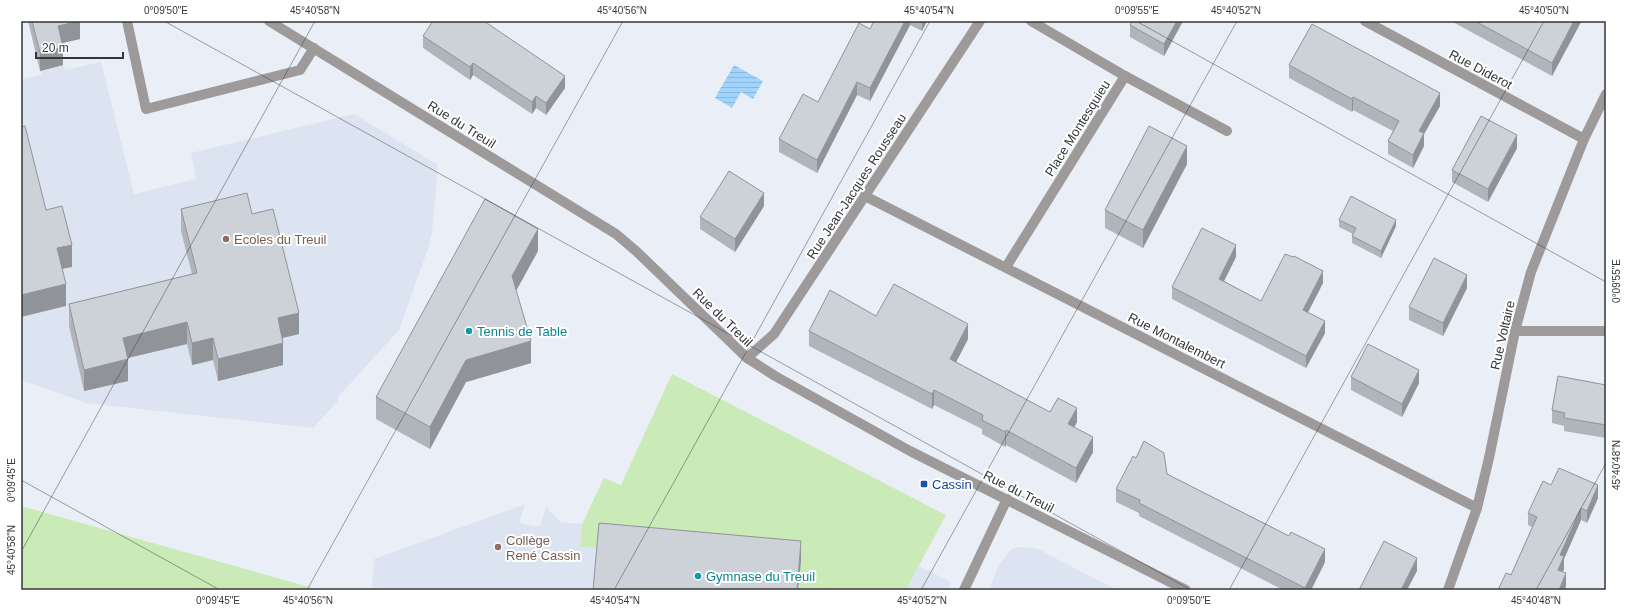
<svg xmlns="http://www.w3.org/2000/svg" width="1627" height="611" viewBox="0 0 1627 611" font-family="Arial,sans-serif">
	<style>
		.built { fill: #dce4f2 }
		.green { fill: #caebb7 }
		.water { fill: url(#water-rules) }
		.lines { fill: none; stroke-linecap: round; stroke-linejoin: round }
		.service { stroke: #9e9a9a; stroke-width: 10 }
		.minor { stroke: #9e9a9a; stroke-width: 10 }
		.wall { fill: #b0b5bb }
		.shaded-wall { fill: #909398 }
		.building { fill: #cdd2d9; stroke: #909398 }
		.ticks { fill: none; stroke: #343639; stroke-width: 1; stroke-opacity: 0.45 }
		.education-dot { fill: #8d6e63; stroke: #fff; stroke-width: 1.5 }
		.culture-dot { fill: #0f9aa8; stroke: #fff; stroke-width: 1.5 }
		.transit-dot { fill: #1a4fb4; stroke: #fff; stroke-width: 1.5 }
		.labels { text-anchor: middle; stroke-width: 4; stroke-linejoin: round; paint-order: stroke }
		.street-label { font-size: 13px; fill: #343639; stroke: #fff }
		.education-label { font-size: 13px; fill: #785e54; stroke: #fff; text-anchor: start }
		.culture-label { font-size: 13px; fill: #0d838f; stroke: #fff; text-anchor: start }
		.transit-label { font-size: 13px; fill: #164399; stroke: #fff; text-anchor: start }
		.neatline { fill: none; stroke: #343639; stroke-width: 1.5 }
		.ticks-label { font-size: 10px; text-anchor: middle; fill: #343639 }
	</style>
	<defs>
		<pattern id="water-rules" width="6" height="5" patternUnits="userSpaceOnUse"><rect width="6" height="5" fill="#a1d4fd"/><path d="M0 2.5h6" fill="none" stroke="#8bb7da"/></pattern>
	</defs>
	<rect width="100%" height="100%" fill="#eaeff7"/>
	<g class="built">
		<polygon points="101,62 134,194 196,179 191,153 354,114 438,165 432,232 429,246 399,330 339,396 337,402 313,428 86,403 21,380 21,79 42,75 40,71 63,65 65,70"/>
		<polygon points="525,504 519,523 540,527 546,506 560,522 582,524 580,547 599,548 595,590 372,590 374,559"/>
		<polygon points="1019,547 1036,548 1117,590 989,590 999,564 1012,549"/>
		<polygon points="919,566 951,582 948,590 906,590"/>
	</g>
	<g class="green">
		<polygon points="672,374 946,515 906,590 595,590 599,548 580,547 582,524 604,478 621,485"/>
		<polygon points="21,506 320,590 21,590"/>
	</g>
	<polygon class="water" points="734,65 763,81 753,99 741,92 732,108 715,98"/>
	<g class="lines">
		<g class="service">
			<polyline points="127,21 146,109 300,70 314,48"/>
			<polyline points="964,590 1007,499"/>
		</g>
		<g class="minor">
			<polyline points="269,21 616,234 636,251 747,358 775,376 910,451 1186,590"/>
			<polyline points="1365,21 1584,139"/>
			<polyline points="1125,76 1227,131"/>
			<polyline points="865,196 1477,508"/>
			<polyline points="1006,267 1125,76 1031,21"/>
			<polyline points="1515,331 1606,331"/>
			<polyline points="747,358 774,334 980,21"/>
			<polyline points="1448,590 1477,508 1489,458 1515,331 1531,272 1584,139 1606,94"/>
		</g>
	</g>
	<g class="wall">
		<polygon points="28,21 80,21 80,39 62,43 63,65 40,71"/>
		<polygon points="874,21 927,21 922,31 910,25 870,101 857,95 817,173 779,152 779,139 818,102 870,29"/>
		<polygon points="1183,21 1164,56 1130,37 1130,25"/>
		<polygon points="1451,21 1581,21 1581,22 1552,76"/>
		<polygon points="423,36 565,88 546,115 536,108 532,114 473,75 470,80 423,48"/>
		<polygon points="1289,65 1440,106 1424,134 1424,146 1413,168 1388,154 1388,141 1393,131 1353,110 1352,112 1289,78"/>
		<polygon points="1517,148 1488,202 1452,182 1452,170"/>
		<polygon points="1187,164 1143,248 1105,228 1105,210"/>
		<polygon points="764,206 735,252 700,229 700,217"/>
		<polygon points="181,209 252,214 299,334 282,338 283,365 218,381 213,360 192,365 187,344 128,358 128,381 84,391 69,326 69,304 192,274 181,231"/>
		<polygon points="1339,220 1396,226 1381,258 1352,243 1352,236 1353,234 1339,227"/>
		<polygon points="538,251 516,291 531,363 466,382 430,449 376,419 376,397"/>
		<polygon points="1236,257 1224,281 1261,301 1323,283 1308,312 1325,333 1306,368 1172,299 1172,287"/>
		<polygon points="1467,288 1443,336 1409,320 1409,307"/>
		<polygon points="876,316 968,339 956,362 1050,412 1077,422 1074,427 1093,452 1076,483 1006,445 1005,447 982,434 982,429 934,405 932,409 809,346 809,331"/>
		<polygon points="1351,377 1419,383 1402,417 1351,390"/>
		<polygon points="1606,385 1606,438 1564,431 1564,426 1552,423 1552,410"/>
		<polygon points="1167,474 1289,536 1325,562 1311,590 1283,590 1139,516 1139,513 1116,502 1116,489"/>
		<polygon points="1551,485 1598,498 1587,523 1581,520 1564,559 1564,569 1562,572 1566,586 1511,575 1532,527 1528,525 1528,513"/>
	</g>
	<g class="shaded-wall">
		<polygon points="80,21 80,39 58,44 58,26"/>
		<polygon points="905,21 910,21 910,25 870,101 870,88"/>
		<polygon points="922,21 927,21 922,31"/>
		<polygon points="1177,21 1183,21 1164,56 1164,44"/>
		<polygon points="1574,21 1581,21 1581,22 1552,76 1552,63"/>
		<polygon points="63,47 63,65 40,71 40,53"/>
		<polygon points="473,63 473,75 470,80 470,67"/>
		<polygon points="565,76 565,88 546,115 546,103"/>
		<polygon points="857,82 857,95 817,173 817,160"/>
		<polygon points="1440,93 1440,106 1424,134 1424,146 1413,168 1413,155 1419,131"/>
		<polygon points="536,96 536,108 532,114 532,102"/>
		<polygon points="1353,97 1353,110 1352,112 1352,99"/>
		<polygon points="1517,135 1517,148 1488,202 1488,189"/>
		<polygon points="1187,146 1187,164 1143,248 1143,230"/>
		<polygon points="764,193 764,206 735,252 735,239"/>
		<polygon points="1396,220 1396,226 1381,258 1381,251"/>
		<polygon points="538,229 538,251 512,298 512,276"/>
		<polygon points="72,245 72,267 57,270 57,248"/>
		<polygon points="1236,245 1236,257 1219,291 1219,279"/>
		<polygon points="1323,271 1323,283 1303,322 1303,310"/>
		<polygon points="1467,275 1467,288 1443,336 1443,323"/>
		<polygon points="66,284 66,306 21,317 21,295"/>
		<polygon points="299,313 299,334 278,339 278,318"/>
		<polygon points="1325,321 1325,333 1306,368 1306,356"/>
		<polygon points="187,322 187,344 123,359 123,338"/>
		<polygon points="968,324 968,339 950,374 950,359"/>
		<polygon points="213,338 213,360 192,365 192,343"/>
		<polygon points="531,341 531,363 466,382 430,449 430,427 466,360"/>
		<polygon points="283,343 283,365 218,381 218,359"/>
		<polygon points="128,359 128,381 84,391 84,370"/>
		<polygon points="1419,370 1419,383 1402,417 1402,404"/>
		<polygon points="934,390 934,405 932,409 932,394"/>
		<polygon points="1077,408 1077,422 1068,439 1068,424"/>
		<polygon points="1006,430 1006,445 1005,447 1005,432"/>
		<polygon points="1093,437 1093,452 1076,483 1076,468"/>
		<polygon points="1598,485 1598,498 1587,523 1587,511"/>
		<polygon points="1581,508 1581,520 1564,559 1564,569 1558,582 1558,570 1560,555"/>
		<polygon points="801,541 801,562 798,590 797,590"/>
		<polygon points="1325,549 1325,562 1311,590 1305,590 1305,588"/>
		<polygon points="1417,558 1417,571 1407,590 1401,590"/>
		<polygon points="1566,573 1566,586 1565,590 1559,590"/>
	</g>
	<g class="building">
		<polygon points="32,21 80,21 58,26 63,47 40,53"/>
		<polygon points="433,21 484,21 565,76 546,103 536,96 532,102 473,63 470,67 423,36"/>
		<polygon points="874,21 905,21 870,88 857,82 817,160 779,139 803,94 818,102 859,23 870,29"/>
		<polygon points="1132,21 1177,21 1164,44 1130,25"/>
		<polygon points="1475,21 1574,21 1552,63"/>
		<polygon points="1312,24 1440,93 1419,131 1424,133 1413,155 1388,141 1399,121 1353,97 1352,99 1289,65"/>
		<polygon points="1481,116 1517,135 1488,189 1452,170"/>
		<polygon points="25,126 46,210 62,206 72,245 57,248 66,284 21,295 21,127"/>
		<polygon points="1149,126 1187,146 1143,230 1105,210"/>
		<polygon points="729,171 764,193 735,239 700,217"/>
		<polygon points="247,193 252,214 273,209 299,313 278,318 283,343 218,359 213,338 192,343 187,322 123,338 128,359 84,370 69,304 197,273 181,209"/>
		<polygon points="1351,196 1396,220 1381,251 1352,236 1356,228 1339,220"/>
		<polygon points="485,199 538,229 512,276 531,341 466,360 430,427 376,397"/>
		<polygon points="1202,228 1236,245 1219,279 1261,301 1285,254 1293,257 1294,256 1323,271 1303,310 1325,321 1306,356 1172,287"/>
		<polygon points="1434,258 1467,275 1443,323 1409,307"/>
		<polygon points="894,284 968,324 950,359 1050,412 1058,398 1077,408 1068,424 1093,437 1076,468 1006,430 1005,432 982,420 983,415 934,390 932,394 809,331 830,290 876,316"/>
		<polygon points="1368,344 1419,370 1402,404 1351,377"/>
		<polygon points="1558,376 1606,385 1606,425 1564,418 1565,413 1552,410"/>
		<polygon points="1144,441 1164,453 1167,474 1289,536 1291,532 1325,549 1305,588 1139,503 1140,500 1116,489 1133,456 1136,458"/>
		<polygon points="1559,468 1598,485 1587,511 1581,508 1560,555 1564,556 1558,570 1566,573 1559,590 1498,590 1506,573 1511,575 1537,517 1528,513 1543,481 1551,485"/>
		<polygon points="599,523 801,541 797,590 593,590"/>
		<polygon points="1384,541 1417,558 1401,590 1359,590"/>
	</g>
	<path class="ticks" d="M164,21L1191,590M1136,21L1606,282M21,480L220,590M21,552L315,21M307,590L623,21M614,590L930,21M921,590L1237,21M1229,590L1544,21M1536,590L1606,463"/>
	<g class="education-dot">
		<circle cx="226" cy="239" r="4"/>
		<circle cx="498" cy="547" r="4"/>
	</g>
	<g class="culture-dot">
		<circle cx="469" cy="331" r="4"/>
		<circle cx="698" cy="576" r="4"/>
	</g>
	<rect class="transit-dot" x="920" y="480" width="8" height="8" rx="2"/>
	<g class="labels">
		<g class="street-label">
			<text transform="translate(1481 69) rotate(28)" y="5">Rue Diderot</text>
			<text transform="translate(462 124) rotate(32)" y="5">Rue du Treuil</text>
			<text transform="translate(1077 128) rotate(-58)" y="5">Place Montesquieu</text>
			<text transform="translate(856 186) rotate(-57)" y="5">Rue Jean-Jacques Rousseau</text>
			<text transform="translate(723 317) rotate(44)" y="5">Rue du Treuil</text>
			<text transform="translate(1502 335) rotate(-77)" y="5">Rue Voltaire</text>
			<text transform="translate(1177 340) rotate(27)" y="5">Rue Montalembert</text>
			<text transform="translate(1019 491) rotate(27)" y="5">Rue du Treuil</text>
		</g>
		<g class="education-label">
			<text x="234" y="244">Ecoles du Treuil</text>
			<text x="506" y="545">Collège<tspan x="506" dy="15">René Cassin</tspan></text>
		</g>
		<g class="culture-label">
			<text x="477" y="336">Tennis de Table</text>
			<text x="706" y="581">Gymnase du Treuil</text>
		</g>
		<g class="transit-label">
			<text x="932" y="489">Cassin</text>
		</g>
	</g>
	<rect width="1627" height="611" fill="none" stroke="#ffffff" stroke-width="44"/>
	<path d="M36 52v6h87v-6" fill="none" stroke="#343639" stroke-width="2"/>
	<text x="42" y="52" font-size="12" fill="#343639" stroke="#ffffff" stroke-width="3" paint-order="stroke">20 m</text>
	<rect x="22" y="22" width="1583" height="567" class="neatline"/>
	<g class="ticks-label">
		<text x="166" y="14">0°09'50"E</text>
		<text x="315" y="14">45°40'58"N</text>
		<text x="622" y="14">45°40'56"N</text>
		<text x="929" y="14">45°40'54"N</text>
		<text x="1137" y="14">0°09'55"E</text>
		<text x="1236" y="14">45°40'52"N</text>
		<text x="1544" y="14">45°40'50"N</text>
		<text transform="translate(1616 281) rotate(-90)" y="4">0°09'55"E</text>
		<text transform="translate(1616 465) rotate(-90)" y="4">45°40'48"N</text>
		<text transform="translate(11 480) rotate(-90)" y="4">0°09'45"E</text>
		<text transform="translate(11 550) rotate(-90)" y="4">45°40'58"N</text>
		<text x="218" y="604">0°09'45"E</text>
		<text x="308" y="604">45°40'56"N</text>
		<text x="615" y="604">45°40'54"N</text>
		<text x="922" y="604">45°40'52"N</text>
		<text x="1189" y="604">0°09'50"E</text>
		<text x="1536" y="604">45°40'48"N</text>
	</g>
</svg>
